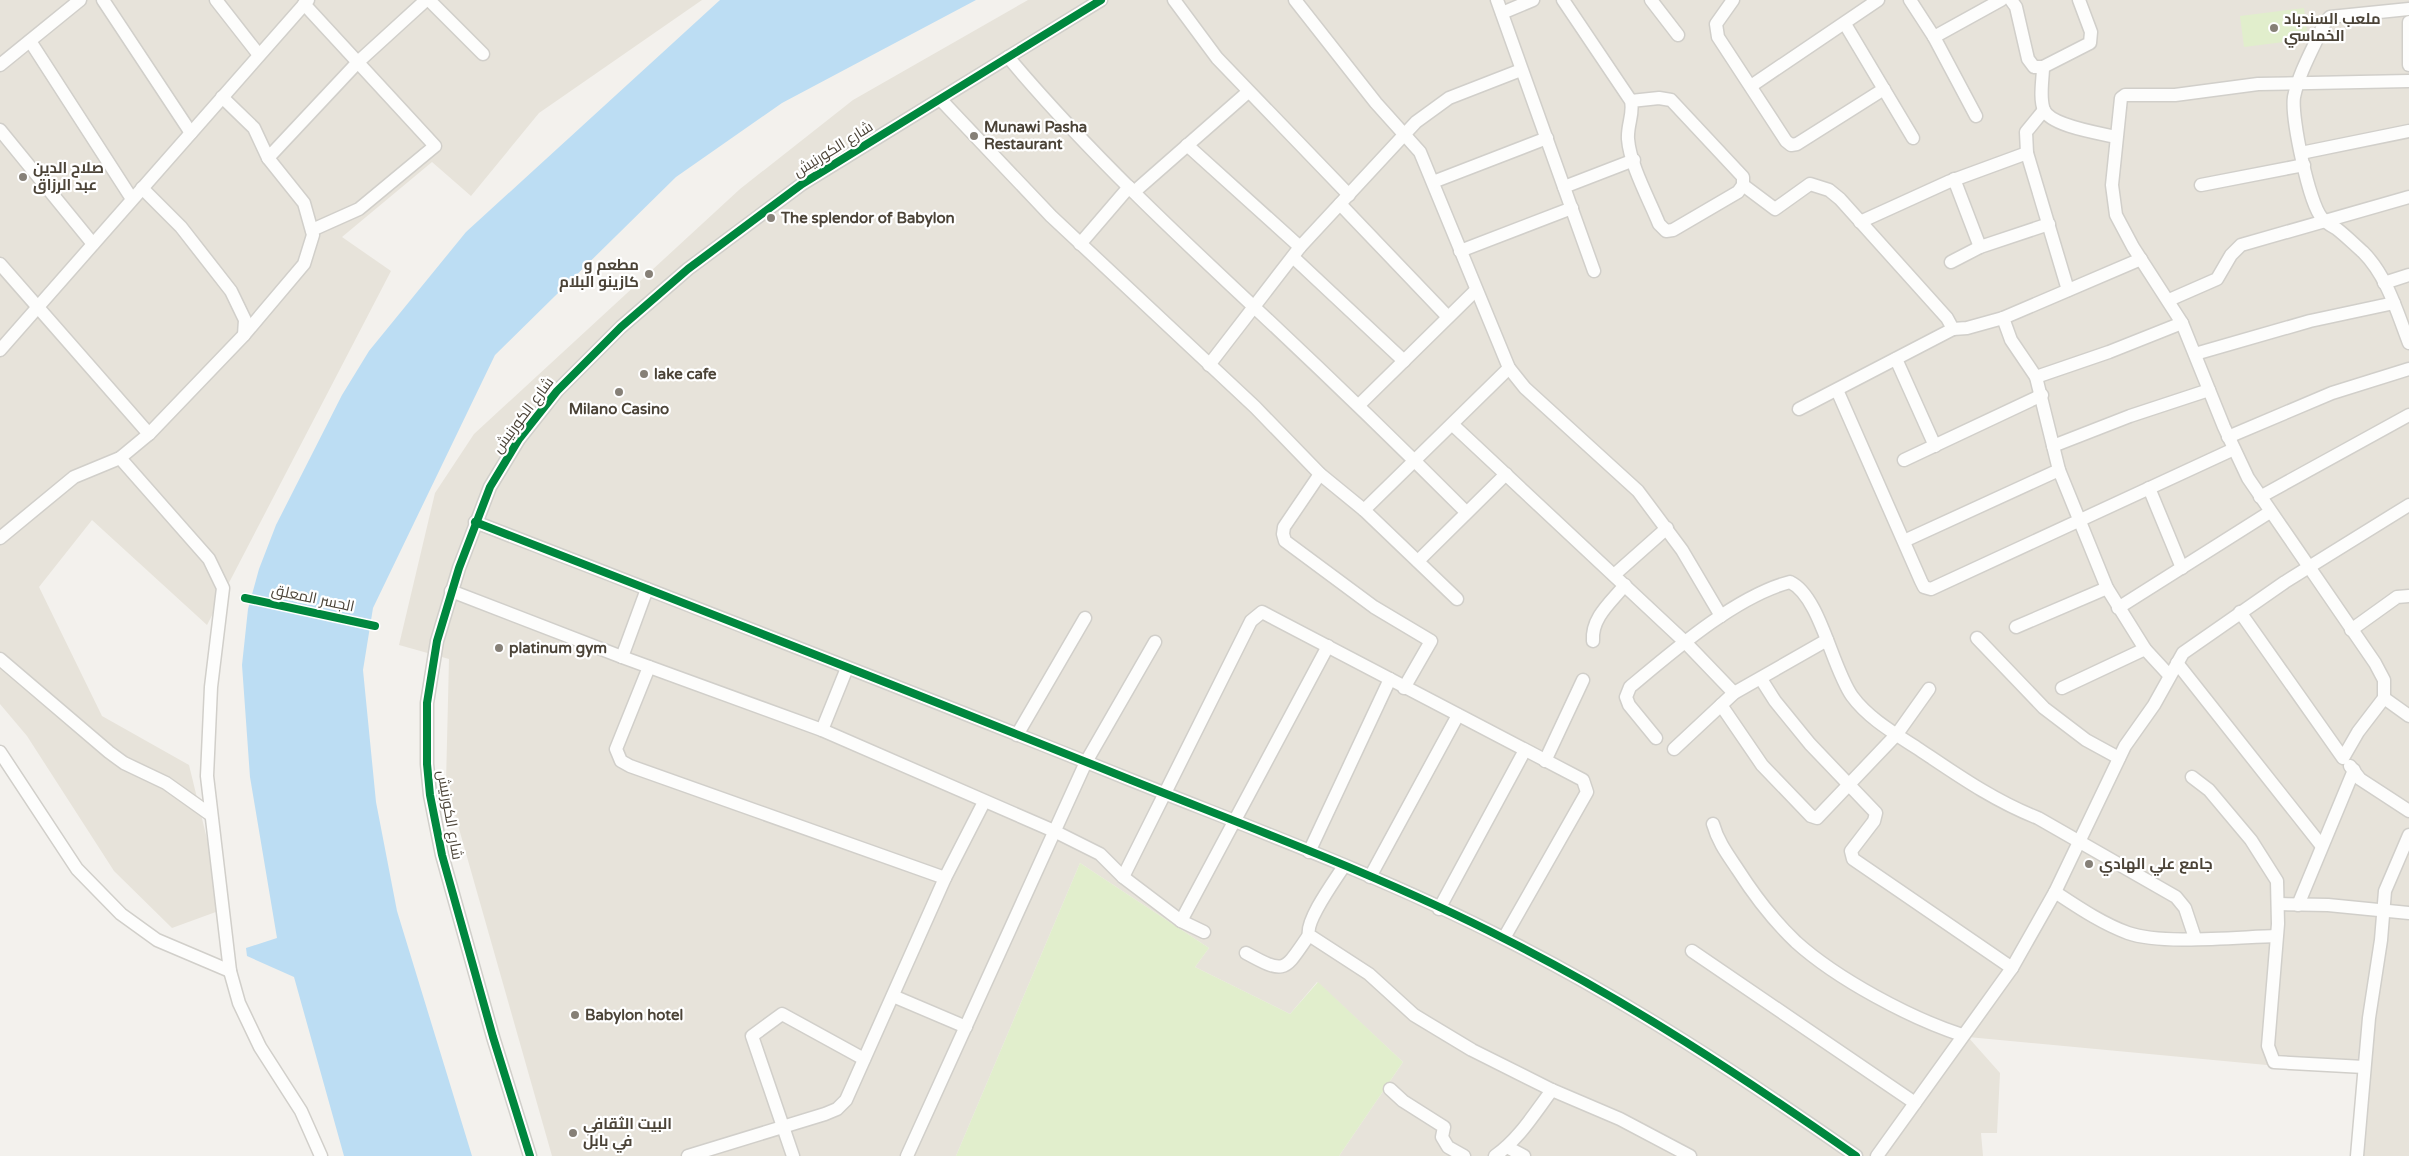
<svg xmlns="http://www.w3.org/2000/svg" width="2409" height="1156" viewBox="0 0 2409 1156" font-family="'Varela Round',Cairo,sans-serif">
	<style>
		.residential { fill: #e7e3da }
		.green { fill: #e1eecc }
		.water { fill: #bcddf3 }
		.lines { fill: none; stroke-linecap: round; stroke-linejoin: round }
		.minor-casing { stroke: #d1cfca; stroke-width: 15 }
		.minor { stroke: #fdfdfc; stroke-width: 12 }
		.cycleway-casing { stroke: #fff; stroke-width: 11 }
		.cycleway { stroke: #00873e; stroke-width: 8 }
		.poi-dot { fill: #868077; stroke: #fff; stroke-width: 2 }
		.labels { text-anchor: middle; stroke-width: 4.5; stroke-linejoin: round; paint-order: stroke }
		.poi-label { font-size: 15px; font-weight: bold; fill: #4b4337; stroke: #fff; text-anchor: start }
		.street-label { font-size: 15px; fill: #4b4337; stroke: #fff }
	</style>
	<rect width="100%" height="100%" fill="#f3f1ed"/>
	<g class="residential">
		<polygon points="0,0 702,0 539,113 471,196 432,162 342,237 391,271 207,625 92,520 39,587 102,716 189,765 224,909 172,928 114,871 27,736 0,704"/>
		<polygon points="1028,0 2409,0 2409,1156 2355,1156 2363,1074 1968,1037 2000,1073 1997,1133 1981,1133 1983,1156 1339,1156 1403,1062 1317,982 1290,1014 1195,967 1209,948 1080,863 956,1156 552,1156 446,783 449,659 399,645 435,493 474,434 740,189 853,100"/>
	</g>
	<g class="green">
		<polygon points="2304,8 2308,39 2244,47 2240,16"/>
		<polygon points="1080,863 1209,948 1195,967 1290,1014 1318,982 1403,1062 1339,1156 956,1156"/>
	</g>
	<polygon class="water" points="720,0 976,0 782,103 676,177 495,355 373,608 363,670 376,802 397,911 472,1156 344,1156 294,977 247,956 246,948 277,938 250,777 242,665 248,609 259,569 276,525 342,395 369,351 466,232"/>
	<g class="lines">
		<defs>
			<g id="minor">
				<polyline points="103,0 191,133"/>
				<polyline points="216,0 259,55"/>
				<polyline points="429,0 483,54"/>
				<polyline points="1174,0 1217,58 1349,195"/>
				<polyline points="1295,0 1376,103 1420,152 1509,368 1525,388 1638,491 1682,550 1721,616"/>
				<polyline points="1497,0 1594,271"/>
				<path d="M1563,0L1631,101C1634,114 1627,125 1628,139C1630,165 1649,199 1659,224L1666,231L1673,230L1738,192L1743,185V177L1671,100L1659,98L1631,101"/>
				<polyline points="1651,0 1678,35"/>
				<polyline points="1733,0 1716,24 1718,37 1786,141 1791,145 1797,144 1884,89"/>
				<polyline points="1910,0 1934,37 1976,116"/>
				<polyline points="2011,0 2016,7 2028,59 2034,67 2043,67 2090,43 2091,32 2079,0"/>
				<polyline points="304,4 435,146 359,209 312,230"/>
				<path d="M2409,9L2330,17L2324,24C2314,47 2299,72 2294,97C2291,117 2309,204 2322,218C2326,223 2332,226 2337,229C2346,236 2355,245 2363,252C2387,276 2397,312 2409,343"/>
				<polyline points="1502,13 1533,0"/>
				<polyline points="2409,22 2409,65"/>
				<polyline points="1845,24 1913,138"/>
				<polyline points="1934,37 2001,0"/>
				<polyline points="30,41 132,199"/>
				<path d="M1008,57C1087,151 1178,236 1268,320C1335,383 1401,447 1466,512"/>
				<polyline points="0,65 80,0"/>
				<path d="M2043,67C2043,79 2039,98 2044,110C2051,126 2099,133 2116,137"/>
				<polyline points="1751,86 1878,0"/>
				<polyline points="222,97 254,128 268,158 358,62 426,0"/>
				<polyline points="941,100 1051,216 1255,407 1320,474 1364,510 1457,599"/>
				<polyline points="2044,110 2026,132 2027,153 2068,290"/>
				<polyline points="0,130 93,244"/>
				<polyline points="1187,145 1300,247"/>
				<polyline points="2301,153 2409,131"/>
				<polyline points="1954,179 1980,247"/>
				<polyline points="1433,182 1547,138"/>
				<polyline points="1743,185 1775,209 1810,184 1829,190 1840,199 1947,318 1953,329 1967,328 2003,318 2141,259"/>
				<polyline points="2201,185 2304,165"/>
				<polyline points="1564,187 1634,160"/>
				<polyline points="142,188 181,227 231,291 245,320 244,335"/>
				<polyline points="1134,192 1248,92"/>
				<polyline points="1340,204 1448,317"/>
				<polyline points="1860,222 1948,182 2027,153"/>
				<polyline points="1080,244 1129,187"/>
				<polyline points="1460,251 1572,208"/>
				<polyline points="1293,257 1404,361"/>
				<polyline points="1951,262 1980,247 2049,224"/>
				<polyline points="0,264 149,434"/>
				<polyline points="2384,283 2409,275"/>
				<polyline points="2169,300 2217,279 2231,255 2241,245 2409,197"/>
				<polyline points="2003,318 2011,340 2036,377 2059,470 2107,588 2145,649 2169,675"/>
				<polyline points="0,350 308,0"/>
				<polyline points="2195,354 2310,321 2394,303"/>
				<polyline points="1896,359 1935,446"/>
				<polyline points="1209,365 1300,247 1416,122 1449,98 1521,70"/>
				<polyline points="2036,377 2109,352 2182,323"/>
				<polyline points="1837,390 1921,581 1924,587 1931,589 2234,449"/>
				<polyline points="1359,405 1476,290"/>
				<polyline points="1799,409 1953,329"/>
				<polyline points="1453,425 1685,642 1734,693"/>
				<polyline points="2228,437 2332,393 2409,369"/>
				<polyline points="2053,446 2130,416 2209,390"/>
				<polyline points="120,458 209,559 223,588 211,687 207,776 230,971 239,1003 260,1047 301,1111 321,1156"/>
				<polyline points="1904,460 2042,395"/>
				<polyline points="1320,474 1284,527 1283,534 1285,541 1374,607 1431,641 1404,688"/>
				<polyline points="2149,488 2182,568"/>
				<polyline points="2260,497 2409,415"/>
				<polyline points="1364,510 1509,368"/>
				<path d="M475,522C694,607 913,692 1131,780C1256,830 1384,877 1505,939C1628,1001 1743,1077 1856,1156"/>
				<polyline points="0,538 74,477 120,458 149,434 244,335 304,264 313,235 304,203 268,158"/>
				<polyline points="1904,541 2059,470"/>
				<polyline points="1418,561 1506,474"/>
				<polyline points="1614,575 1667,528"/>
				<polyline points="451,591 622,657 822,730 1054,831 1100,854 1123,877 1181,921 1204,932"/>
				<polyline points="2118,608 2270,512"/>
				<polyline points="2240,612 2343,758 2358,732 2384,698 2384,680 2375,663 2248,478 2224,427 2182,323 2133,247 2116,215 2112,185 2121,98 2125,95 2175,95 2258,84 2409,81"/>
				<polyline points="2016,627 2107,588"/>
				<polyline points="2351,630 2397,597 2409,596"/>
				<polyline points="1977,638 2044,708 2086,740 2119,758"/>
				<path d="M1593,641C1591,618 1611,602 1625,585"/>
				<polyline points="622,657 647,589"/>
				<polyline points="0,659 109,752 124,763 166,783 211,815"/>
				<polyline points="2177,663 2321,845"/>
				<polyline points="649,667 616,749 621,761 630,766 945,878"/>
				<polyline points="1761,679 1775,701 1810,744 1876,813 1874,821 1851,851 1853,859 2012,968"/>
				<polyline points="2062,688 2145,649"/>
				<polyline points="2384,698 2409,716"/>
				<polyline points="1721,705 1762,765 1811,816 1817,818 1897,734 1929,689"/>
				<polyline points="822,730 847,668"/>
				<polyline points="1017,735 1085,618"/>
				<path d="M1656,738L1629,705L1626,697L1630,687C1673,651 1736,596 1790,582C1820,596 1832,668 1852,696C1868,718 1894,733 1917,748C1956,774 1994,801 2038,818L2176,897L2185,908L2195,938"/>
				<polyline points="1674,749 1734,693 1827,640"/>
				<polyline points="0,752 77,869 121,914 157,940 230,971"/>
				<polyline points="1545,761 1583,680"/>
				<polyline points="2350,766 2360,779 2409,811"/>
				<polyline points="2192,777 2209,790 2251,840 2277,881 2278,924 2268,1046 2274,1062 2364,1067"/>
				<path d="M1713,824C1718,842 1728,855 1738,870C1754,895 1775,922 1796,942C1837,979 1910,1018 1962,1035"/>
				<polyline points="1309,852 1390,679"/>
				<path d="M1344,866C1335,880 1305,921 1309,935L1369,974L1414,1015L1472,1050L1552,1090L1620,1119L1690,1156"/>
				<polyline points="1123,877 1251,621 1262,612 1583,780 1587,792 1504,938"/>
				<polyline points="1370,877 1458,715"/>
				<path d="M2055,892C2078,907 2101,923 2128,933C2162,945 2238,937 2276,936"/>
				<polyline points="2278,904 2328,905 2409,913"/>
				<polyline points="2298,905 2354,770"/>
				<polyline points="1439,909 1525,750"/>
				<polyline points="1181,921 1328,646"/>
				<polyline points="1692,951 1915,1103"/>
				<path d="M1246,953C1286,975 1284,971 1309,935"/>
				<polyline points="893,996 966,1027"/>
				<polyline points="1390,1089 1403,1101 1444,1127 1442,1137 1448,1147 1464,1156"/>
				<polyline points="1507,1147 1524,1156"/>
				<polyline points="530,1156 493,1037 442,855 430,795 427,764 427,703 437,641 459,568 490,487 519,439 557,391 621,327 688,269 802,184 1101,0"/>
				<polyline points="688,1156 825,1114 837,1109 846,1100 945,878 984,802"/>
				<polyline points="793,1156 752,1036 782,1014 864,1059"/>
				<polyline points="907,1156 1086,762 1155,642"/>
				<path d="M1495,1156C1519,1139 1534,1114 1552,1090"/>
				<polyline points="1877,1156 2012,968 2055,892 2125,746 2154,705 2183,653 2285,582 2409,505"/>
				<polyline points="2357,1156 2369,1018 2381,940 2385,891 2409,835"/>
			</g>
		</defs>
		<use href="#minor" class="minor-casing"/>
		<use href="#minor" class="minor"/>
		<defs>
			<g id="cycleway">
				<path d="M475,522C694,607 913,692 1131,780C1256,830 1384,877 1505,939C1628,1001 1743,1077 1856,1156"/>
				<polyline points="245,598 375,626"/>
				<polyline points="530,1156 493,1037 442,855 430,795 427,764 427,703 437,641 459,568 490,487 519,439 557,391 621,327 688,269 802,184 1101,0"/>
			</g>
		</defs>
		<use href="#cycleway" class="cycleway-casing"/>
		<use href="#cycleway" class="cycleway"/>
	</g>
	<g class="poi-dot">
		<circle cx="2274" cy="28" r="5"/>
		<circle cx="974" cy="136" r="5"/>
		<circle cx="23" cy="177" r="5"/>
		<circle cx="771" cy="218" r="5"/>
		<circle cx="649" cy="274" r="5"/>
		<circle cx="644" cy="374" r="5"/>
		<circle cx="619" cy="392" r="5"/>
		<circle cx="499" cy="648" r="5"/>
		<circle cx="2089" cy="864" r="5"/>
		<circle cx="575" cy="1015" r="5"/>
		<circle cx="573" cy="1133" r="5"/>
	</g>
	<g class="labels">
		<g class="poi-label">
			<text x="2284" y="24">ملعب السندباد<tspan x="2284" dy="17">الخماسي</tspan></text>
			<text x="984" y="132">Munawi Pasha<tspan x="984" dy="17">Restaurant</tspan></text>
			<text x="33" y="173">صلاح الدين<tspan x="33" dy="17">عبد الرزاق</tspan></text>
			<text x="781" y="223">The splendor of Babylon</text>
			<text x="639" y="270" text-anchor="end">مطعم و<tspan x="639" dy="17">كازينو البلام</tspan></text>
			<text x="654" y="379">lake cafe</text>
			<text x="619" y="414" text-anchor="middle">Milano Casino</text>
			<text x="509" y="653">platinum gym</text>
			<text x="2099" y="869">جامع علي الهادي</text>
			<text x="585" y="1020">Babylon hotel</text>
			<text x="583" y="1129">البيت الثقافي<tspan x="583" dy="17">في بابل</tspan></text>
		</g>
		<g class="street-label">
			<text transform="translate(833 149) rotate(-32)" y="5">شارع الكورنيش</text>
			<text transform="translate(523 415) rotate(-53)" y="5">شارع الكورنيش</text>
			<text transform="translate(313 598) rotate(12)" y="5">الجسر المعلق</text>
			<text transform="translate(450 815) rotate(80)" y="5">شارع الكورنيش</text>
		</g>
	</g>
</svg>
